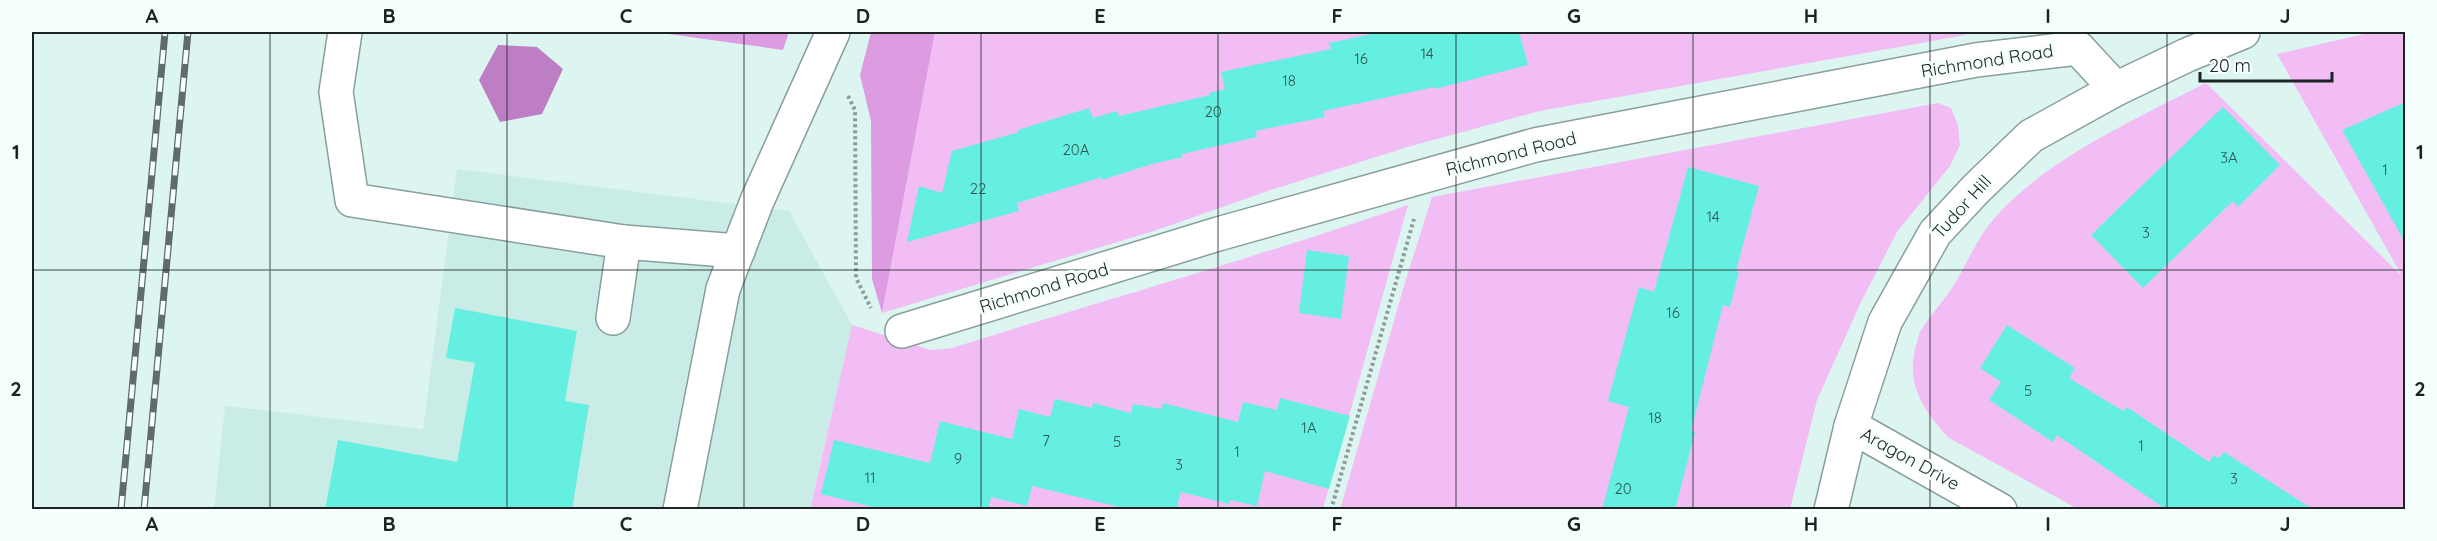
<svg xmlns="http://www.w3.org/2000/svg" width="2437" height="541" viewBox="0 0 2437 541" font-family="Quicksand,sans-serif">
	<style>
		.built { fill: #caece7 }
		.green { fill: #f2bdf5 }
		.forest { fill: #dd9be2 }
		.water { fill: #be7ec3 }
		.building { fill: #65efe1 }
		.lines { fill: none; stroke-linecap: round; stroke-linejoin: round }
		.minor-casing { stroke: #899f9c; stroke-width: 36 }
		.path { stroke: #8b9c9a; stroke-width: 4; stroke-dasharray: 3 3; stroke-linecap: butt }
		.minor { stroke: #fff; stroke-width: 33 }
		.rail-casing { stroke: #5e6c6a; stroke-width: 7 }
		.rail { stroke: #f5fefd; stroke-width: 4.5; stroke-dasharray: 14; stroke-linecap: butt }
		.grid { fill: none; stroke: #1b2423; stroke-width: 1.5; stroke-opacity: 0.55 }
		.labels { text-anchor: middle; stroke-width: 6; stroke-linejoin: round; paint-order: stroke }
		.number-label { font-size: 15px; fill: #2e5752 }
		.street-label { font-size: 18px; fill: #1b2423; stroke: #f5fefd }
		.neatline { fill: none; stroke: #1b2423; stroke-width: 2 }
		.grid-label { font-size: 20px; text-anchor: middle; font-weight: bold; fill: #1b2423 }
	</style>
	<rect width="100%" height="100%" fill="#ddf5f1"/>
	<polygon class="built" points="457,169 789,211 852,325 810,509 214,510 225,406 423,429"/>
	<g class="green">
		<polygon points="935,32 1965,32 1966,35 1540,111 1411,146 1268,191 1154,231 882,313"/>
		<path d="M2373,32H2405V509H2078L1949,438C1925,413 1906,385 1915,349C1917,344 1918,337 1920,332C1928,318 1940,305 1950,291C1965,269 1975,241 1992,221C2043,160 2136,119 2206,83L2402,276L2277,54Z"/>
		<polygon points="1938,103 1951,108 1958,125 1960,145 1950,166 1897,232 1861,302 1817,400 1790,509 1340,510 1403,289 1432,197"/>
		<path d="M1408,205L1323,509L810,510L852,325L931,350L952,348C1104,300 1258,257 1408,205Z"/>
	</g>
	<g class="forest">
		<polygon points="654,32 789,32 783,50"/>
		<polygon points="871,32 935,32 882,313 872,279 871,121 860,75"/>
	</g>
	<polygon class="water" points="498,45 537,47 563,69 542,114 500,122 479,80"/>
	<g class="building">
		<polygon points="1381,32 1519,32 1528,65 1435,89 1435,87 1323,111 1325,117 1255,131 1257,137 1182,154 1183,157 1152,164 1102,180 1102,177 1017,203 1019,211 907,242 919,186 942,193 952,151 1019,132 1018,130 1089,108 1093,118 1117,111 1119,116 1210,95 1209,93 1225,89 1221,72 1331,49 1329,43"/>
		<polygon points="2406,102 2406,244 2342,130"/>
		<polygon points="2223,107 2280,165 2238,207 2233,201 2143,288 2091,235"/>
		<polygon points="1688,167 1759,186 1736,271 1739,272 1730,307 1723,305 1691,431 1695,432 1675,510 1602,510 1629,407 1608,401 1639,287 1654,292"/>
		<polygon points="1307,250 1349,256 1341,319 1299,313"/>
		<polygon points="455,308 577,331 565,401 589,405 572,510 325,510 338,440 457,462 475,363 446,358"/>
		<polygon points="2007,325 2075,368 2069,378 2123,411 2127,407 2209,462 2214,455 2219,458 2224,452 2314,510 2167,510 2057,435 2053,442 1989,400 2001,382 1980,368"/>
		<polygon points="1280,398 1350,416 1329,489 1265,471 1257,506 1230,500 1229,504 1181,492 1176,510 1132,510 1032,486 1027,506 991,497 988,510 885,510 821,494 834,440 930,463 940,421 1012,439 1019,409 1050,417 1055,399 1092,408 1093,403 1131,413 1133,404 1162,409 1163,403 1238,422 1243,402 1277,410"/>
	</g>
	<g class="lines">
		<defs>
			<g id="minor">
				<polyline points="345,32 336,92 352,200 624,242 738,251"/>
				<polyline points="613,318 624,242"/>
				<polyline points="902,331 1218,234 1535,145 1976,60 2078,48 2116,89"/>
				<polyline points="1851,426 2000,510"/>
				<polyline points="680,510 723,289 757,201 833,32"/>
				<polyline points="1831,510 1851,426 1885,322 1935,233 1976,189 2031,136 2116,89 2187,55 2243,32"/>
			</g>
		</defs>
		<use href="#minor" class="minor-casing"/>
		<g class="path">
			<polyline points="848,96 855,110 856,278 871,308"/>
			<polyline points="1331,510 1414,219"/>
		</g>
		<use href="#minor" class="minor"/>
		<defs>
			<g id="rail">
				<polyline points="121,510 165,32"/>
				<polyline points="144,510 188,32"/>
			</g>
		</defs>
		<use href="#rail" class="rail-casing"/>
		<use href="#rail" class="rail"/>
	</g>
	<path class="grid" d="M270,32V510M507,32V510M744,32V510M981,32V510M1218,32V510M1456,32V510M1693,32V510M1930,32V510M2167,32V510M32,270H2406"/>
	<g class="labels">
		<g class="number-label">
			<text x="1427" y="59">14</text>
			<text x="1361" y="64">16</text>
			<text x="1289" y="86">18</text>
			<text x="1213" y="117">20</text>
			<text x="1076" y="155">20A</text>
			<text x="2229" y="163">3A</text>
			<text x="2385" y="175">1</text>
			<text x="978" y="194">22</text>
			<text x="1713" y="222">14</text>
			<text x="2146" y="238">3</text>
			<text x="1673" y="318">16</text>
			<text x="2028" y="396">5</text>
			<text x="1655" y="423">18</text>
			<text x="1309" y="433">1A</text>
			<text x="1046" y="446">7</text>
			<text x="1117" y="447">5</text>
			<text x="2141" y="451">1</text>
			<text x="1237" y="457">1</text>
			<text x="958" y="464">9</text>
			<text x="1179" y="470">3</text>
			<text x="870" y="483">11</text>
			<text x="2234" y="484">3</text>
			<text x="1623" y="494">20</text>
		</g>
		<g class="street-label">
			<text transform="translate(1987 61) rotate(-9)" y="6">Richmond Road</text>
			<text transform="translate(1511 154) rotate(-14)" y="6">Richmond Road</text>
			<text transform="translate(1962 207) rotate(-48)" y="6">Tudor Hill</text>
			<text transform="translate(1044 288) rotate(-17)" y="6">Richmond Road</text>
			<text transform="translate(1910 459) rotate(29)" y="6">Aragon Drive</text>
		</g>
	</g>
	<rect width="2437" height="541" fill="none" stroke="#f5fefd" stroke-width="66"/>
	<path d="M2200 72v9h132v-9" fill="none" stroke="#1b2423" stroke-width="3"/>
	<text x="2209" y="72" font-size="18" fill="#1b2423" stroke="#f5fefd" stroke-width="4.5" paint-order="stroke">20 m</text>
	<rect x="33" y="33" width="2371" height="475" class="neatline"/>
	<g class="grid-label">
		<text x="152" y="23">A</text>
		<text x="389" y="23">B</text>
		<text x="626" y="23">C</text>
		<text x="863" y="23">D</text>
		<text x="1100" y="23">E</text>
		<text x="1337" y="23">F</text>
		<text x="1574" y="23">G</text>
		<text x="1811" y="23">H</text>
		<text x="2048" y="23">I</text>
		<text x="2285" y="23">J</text>
		<text x="16" y="159">1</text>
		<text x="2420" y="159">1</text>
		<text x="16" y="396">2</text>
		<text x="2420" y="396">2</text>
		<text x="152" y="531">A</text>
		<text x="389" y="531">B</text>
		<text x="626" y="531">C</text>
		<text x="863" y="531">D</text>
		<text x="1100" y="531">E</text>
		<text x="1337" y="531">F</text>
		<text x="1574" y="531">G</text>
		<text x="1811" y="531">H</text>
		<text x="2048" y="531">I</text>
		<text x="2285" y="531">J</text>
	</g>
</svg>
